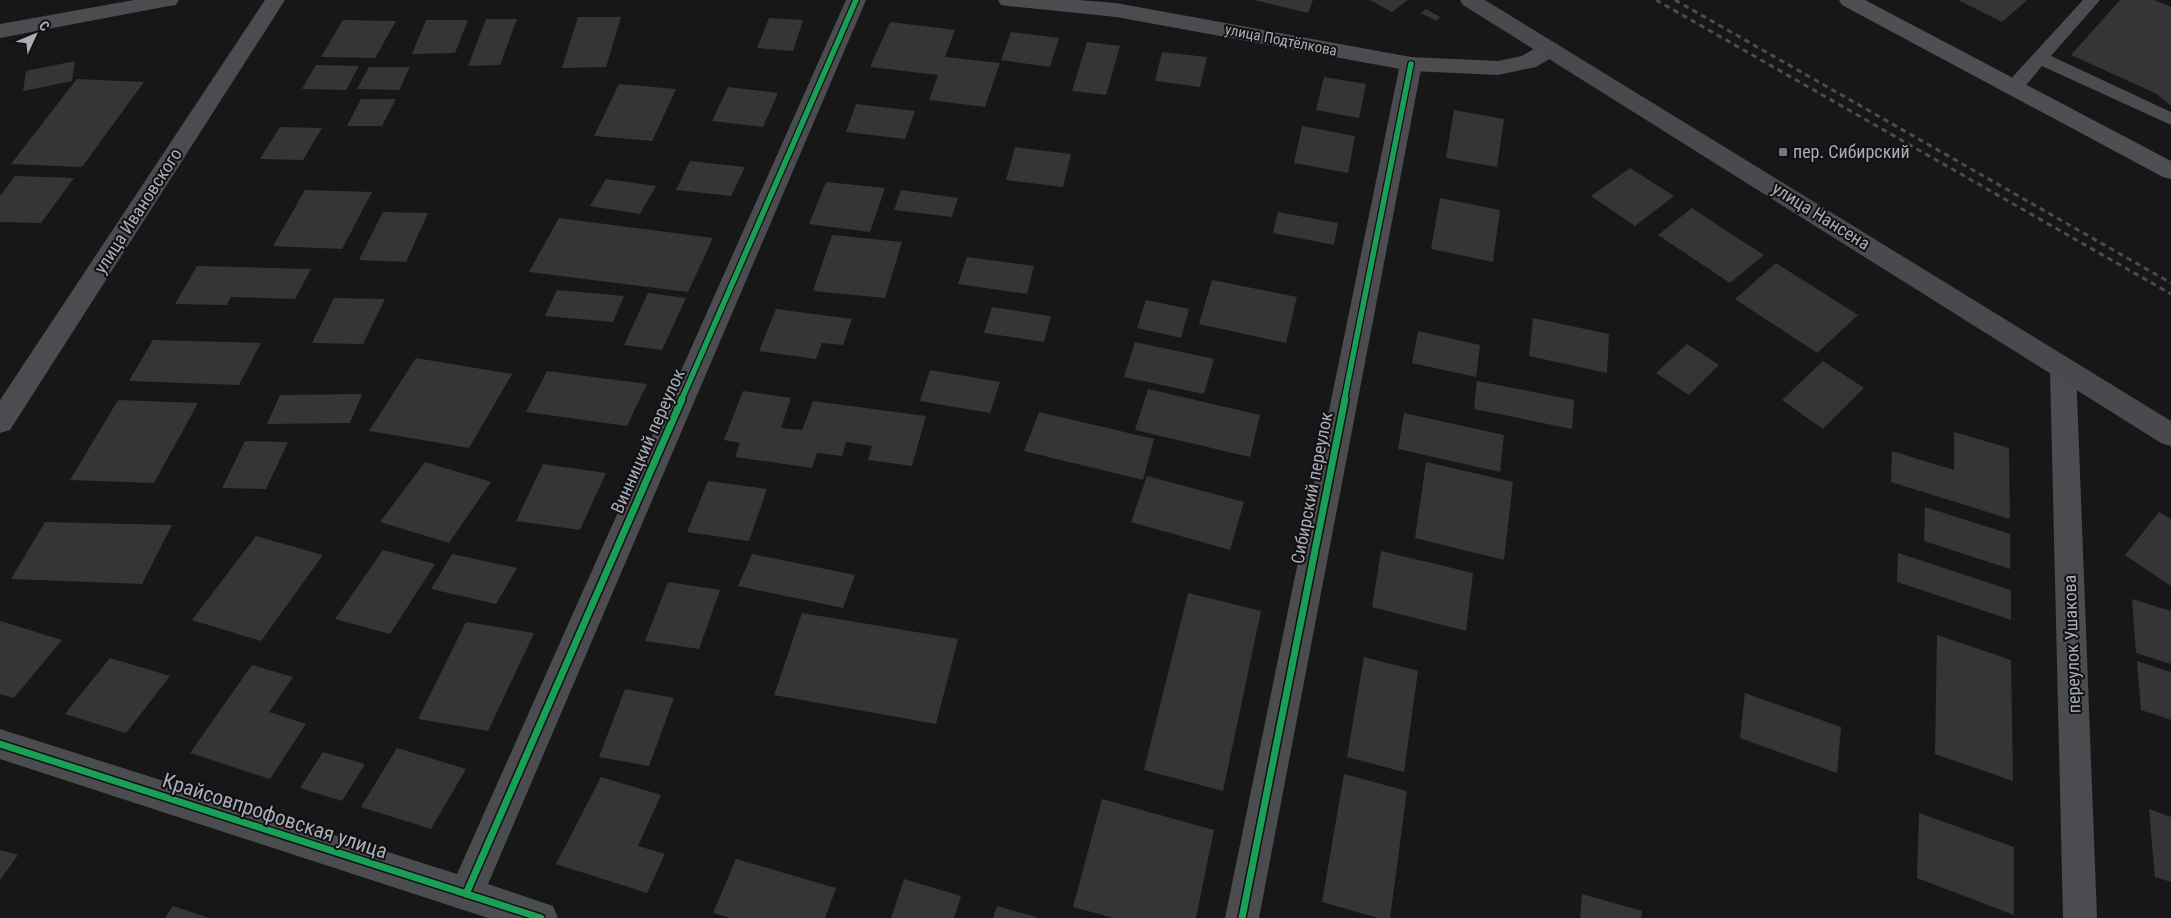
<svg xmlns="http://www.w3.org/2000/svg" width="2171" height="918" viewBox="0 0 2171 918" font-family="'Roboto Condensed',sans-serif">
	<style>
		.building { fill: #353536 }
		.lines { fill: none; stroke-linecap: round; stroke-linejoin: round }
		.service { fill: #4b4c50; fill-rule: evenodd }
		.minor { fill: #4b4c50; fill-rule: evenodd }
		.tertiary { fill: #4b4c50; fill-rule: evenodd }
		.secondary { fill: #4a4a4e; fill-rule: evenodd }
		.primary { fill: #4d4f52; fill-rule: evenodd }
		.rail { stroke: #4b4c4f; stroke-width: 3; stroke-dasharray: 5.5 4.5; stroke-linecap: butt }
		.cycleway-far1-casing { stroke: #111113; stroke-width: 8 }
		.cycleway-casing { stroke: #111113; stroke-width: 10 }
		.cycleway-far1 { stroke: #1a9f57; stroke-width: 5.5 }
		.cycleway { stroke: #1a9f57; stroke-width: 7 }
		.poi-dot { fill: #757880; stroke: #111113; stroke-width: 2 }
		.labels { text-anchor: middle; stroke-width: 4; stroke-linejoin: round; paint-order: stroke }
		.far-street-label { font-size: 15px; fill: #a8adb8; stroke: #111113 }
		.poi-label { font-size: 18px; fill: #a8adb8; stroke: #111113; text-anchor: start }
		.street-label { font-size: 18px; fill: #a8adb8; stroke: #111113 }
		.near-street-label { font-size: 21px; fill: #a8adb8; stroke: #111113 }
	</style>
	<rect width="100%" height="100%" fill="#171717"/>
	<g class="building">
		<polygon points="1254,0 1313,0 1308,13"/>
		<polygon points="1370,0 1408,0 1392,12"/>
		<polygon points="1958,0 2027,0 2002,22"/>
		<polygon points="2120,0 2154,0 2171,7 2171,106 2157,94 2071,55"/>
		<polygon points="1426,9 1440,17 1436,21 1421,13"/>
		<polygon points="578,17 621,17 606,67 562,68"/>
		<polygon points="769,18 803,20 793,51 757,48"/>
		<polygon points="486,19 517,19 500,65 468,66"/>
		<polygon points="343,20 396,21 375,58 321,57"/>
		<polygon points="426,20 468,20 455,53 412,54"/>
		<polygon points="890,22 955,30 945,57 1000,63 985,107 929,100 938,75 870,67"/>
		<polygon points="1011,32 1059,38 1050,67 1001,60"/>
		<polygon points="1087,42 1120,46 1106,95 1072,91"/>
		<polygon points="1162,52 1207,57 1200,87 1155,81"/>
		<polygon points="75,61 72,81 23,91 26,71"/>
		<polygon points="316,65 359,66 346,90 302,89"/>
		<polygon points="369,67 410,67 399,90 357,89"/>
		<polygon points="1324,77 1366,84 1359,118 1316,110"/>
		<polygon points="77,79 144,82 82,167 11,164"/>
		<polygon points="619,84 676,89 652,141 594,136"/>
		<polygon points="728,87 778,93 763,127 712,121"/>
		<polygon points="361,99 396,99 382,126 347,126"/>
		<polygon points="856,104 915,111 905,139 846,132"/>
		<polygon points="1454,110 1504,119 1497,167 1446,158"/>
		<polygon points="1302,126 1355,136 1348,173 1294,163"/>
		<polygon points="280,127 322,128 303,160 260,159"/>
		<polygon points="1015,147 1071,154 1063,187 1006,180"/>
		<polygon points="690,161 745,167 731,196 676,190"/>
		<polygon points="1630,168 1674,196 1635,226 1591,196"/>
		<polygon points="15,176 74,178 41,223 0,222 0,196"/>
		<polygon points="606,179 656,186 640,214 590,206"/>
		<polygon points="826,182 885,188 870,232 809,224"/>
		<polygon points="305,190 372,192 342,249 273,246"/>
		<polygon points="901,190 958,198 952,217 894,210"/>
		<polygon points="1440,198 1500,210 1493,262 1431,249"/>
		<polygon points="1692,208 1728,232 1764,255 1730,283 1658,235"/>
		<polygon points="383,212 428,213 406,262 359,260"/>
		<polygon points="1278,212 1338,223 1334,245 1273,233"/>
		<polygon points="559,218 713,238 688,292 529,272"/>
		<polygon points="832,235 902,242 885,298 813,291"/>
		<polygon points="967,257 1034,266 1027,294 958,284"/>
		<polygon points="1776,263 1858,315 1817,353 1735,299"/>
		<polygon points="197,266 311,269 295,299 231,297 227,305 175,304"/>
		<polygon points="1212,280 1297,297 1286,343 1199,324"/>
		<polygon points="557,290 624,296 613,322 545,316"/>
		<polygon points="648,293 686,298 662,350 624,345"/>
		<polygon points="334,298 385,299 363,344 312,343"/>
		<polygon points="1146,300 1189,309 1181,338 1137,328"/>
		<polygon points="992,307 1051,316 1044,342 984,333"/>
		<polygon points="776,309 852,319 843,345 822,343 816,359 759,351"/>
		<polygon points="1533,318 1609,334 1607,373 1529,356"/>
		<polygon points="1418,331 1480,345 1476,377 1412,363"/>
		<polygon points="153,340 261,343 239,385 129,381"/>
		<polygon points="1135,342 1214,359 1204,394 1124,377"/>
		<polygon points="1687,344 1719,365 1689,395 1656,373"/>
		<polygon points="416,358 512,374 469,448 369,431"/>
		<polygon points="1823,361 1864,388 1823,429 1782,400"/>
		<polygon points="930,370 1000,382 990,413 920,401"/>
		<polygon points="547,371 647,384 627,426 526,412"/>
		<polygon points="1477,381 1574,400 1572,429 1474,409"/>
		<polygon points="1148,389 1260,415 1250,457 1135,430"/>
		<polygon points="743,391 791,398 781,428 802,430 813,401 926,416 912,466 868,460 872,446 846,442 842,456 817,453 812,468 735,457 740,443 724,440"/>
		<polygon points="362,394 350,423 267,424 280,395"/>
		<polygon points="118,400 198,403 154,483 70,480"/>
		<polygon points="1039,412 1154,439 1143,480 1024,451"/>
		<polygon points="1404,413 1504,435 1500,472 1398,449"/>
		<polygon points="1954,432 2009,448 2010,519 1891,482 1892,451 1954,470"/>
		<polygon points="245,441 288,442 266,489 222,488"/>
		<polygon points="425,462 491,482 449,543 380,522"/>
		<polygon points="1426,462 1513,482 1504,560 1415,538"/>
		<polygon points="543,464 606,473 580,530 516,521"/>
		<polygon points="1147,476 1244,502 1230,550 1131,522"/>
		<polygon points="708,481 767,489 749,541 687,532"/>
		<polygon points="1925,507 2010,534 2010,569 1924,541"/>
		<polygon points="2159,512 2171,519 2171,586 2125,555"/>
		<polygon points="45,522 172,525 142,584 11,579"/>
		<polygon points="256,536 323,555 261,641 192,620"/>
		<polygon points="383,550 435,564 390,634 335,619"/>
		<polygon points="1381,551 1473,573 1466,631 1372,607"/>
		<polygon points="1898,553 2011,590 2011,620 1897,582"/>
		<polygon points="452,554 517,568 496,604 431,589"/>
		<polygon points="752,554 855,575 843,608 738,586"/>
		<polygon points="668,582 720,590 699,649 645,641"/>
		<polygon points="1188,593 1261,611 1223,791 1144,770"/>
		<polygon points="2132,599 2171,611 2171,664 2136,653"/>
		<polygon points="802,613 958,639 936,724 774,695"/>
		<polygon points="0,621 62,640 14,698 0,694"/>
		<polygon points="466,622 534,633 488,731 418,719"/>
		<polygon points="1937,635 2011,660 2013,781 1935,754"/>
		<polygon points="1364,657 1418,671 1404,772 1347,757"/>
		<polygon points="110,658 170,676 126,733 65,714"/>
		<polygon points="2137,661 2171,672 2171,720 2141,710"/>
		<polygon points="252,665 293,677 269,712 306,724 270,779 190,753"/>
		<polygon points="625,689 674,698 649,766 599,757"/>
		<polygon points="1745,693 1841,727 1837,773 1740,738"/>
		<polygon points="397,748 466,769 431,829 361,807"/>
		<polygon points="323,752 365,764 342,801 300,788"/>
		<polygon points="1344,774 1407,791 1390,918 1378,918 1322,902"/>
		<polygon points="601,777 661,795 638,846 665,854 647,893 556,864"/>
		<polygon points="1102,799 1214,830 1196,918 1113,918 1073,907"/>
		<polygon points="2149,809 2171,817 2171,882 2155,877"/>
		<polygon points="1919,813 2014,847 2014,915 1917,878"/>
		<polygon points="0,850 18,855 0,880"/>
		<polygon points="736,859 836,888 825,918 730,918 713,913"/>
		<polygon points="904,879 961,896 954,918 891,918"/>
		<polygon points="1582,894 1642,911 1641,918 1580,918"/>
		<polygon points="173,906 209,918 165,918"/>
		<polygon points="997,906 1036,917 1036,918 993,918"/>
	</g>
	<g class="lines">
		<path class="service" d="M2083,0H2100L2051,56L2171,112V125L2042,66C2032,77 2022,96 2007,91L2004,87L2007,83Z"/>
		<g class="minor">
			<polygon points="265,0 285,0 10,430 0,433 0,400"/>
			<polygon points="846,0 866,0 488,884 553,906 558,918 488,918 0,759 0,729 457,874"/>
			<polygon points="1411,57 1419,59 1422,64 1259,918 1225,918 1400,64 1403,59"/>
			<polygon points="2063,359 2072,362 2076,369 2097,918 2063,918 2050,369 2054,362"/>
		</g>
		<g class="tertiary">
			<polygon points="134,0 179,0 176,5 169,6 0,38 0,24"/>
			<polygon points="998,0 1078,0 1116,3 1411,57 1498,61 1522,56 1542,44 1550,42 1558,44 1561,49 1558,54 1536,67 1498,75 1411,71 1116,17 1008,6 1001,5"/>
		</g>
		<polygon class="secondary" points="1460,0 1485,0 2171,421 2171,446 2161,443 1463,5"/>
		<polygon class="primary" points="1839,0 1865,0 2171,161 2171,179 2163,177 1842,5"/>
		<g class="rail">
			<polyline points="1656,0 2171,294"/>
			<polyline points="1675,0 2171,283"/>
		</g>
		<defs>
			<g id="cycleway-far1">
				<polyline points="681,401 856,0"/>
				<polyline points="1344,401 1411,64"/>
			</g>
			<g id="cycleway">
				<polyline points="0,744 541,918"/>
				<polyline points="466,894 682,399"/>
				<polyline points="1242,918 1345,399"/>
			</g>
		</defs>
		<use href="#cycleway-far1" class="cycleway-far1-casing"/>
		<use href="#cycleway" class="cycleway-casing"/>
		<use href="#cycleway-far1" class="cycleway-far1"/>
		<use href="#cycleway" class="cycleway"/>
	</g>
	<rect class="poi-dot" x="1778" y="147" width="10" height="10" rx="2.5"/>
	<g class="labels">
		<g class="far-street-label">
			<text transform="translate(1281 40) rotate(11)" y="5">улица Подтёлкова</text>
		</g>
		<g class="poi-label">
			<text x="1793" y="158">пер. Сибирский</text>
		</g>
		<g class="street-label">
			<text transform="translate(138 211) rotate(-57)" y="6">улица Ивановского</text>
			<text transform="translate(1821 216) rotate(32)" y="6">улица Нансена</text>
			<text transform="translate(648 441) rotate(-66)" y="6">Винницкий переулок</text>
			<text transform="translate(1312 488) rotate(-79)" y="6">Сибирский переулок</text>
			<text transform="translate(2072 644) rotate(-92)" y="6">переулок Ушакова</text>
		</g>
		<g class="near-street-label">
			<text transform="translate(275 816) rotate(18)" y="7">Крайсовпрофовская улица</text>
		</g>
	</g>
	<g transform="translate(35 35) rotate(46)" stroke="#111113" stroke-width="4" paint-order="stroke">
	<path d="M0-4L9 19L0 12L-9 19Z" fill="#a8adb8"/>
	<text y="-8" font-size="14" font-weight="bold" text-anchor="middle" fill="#a8adb8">С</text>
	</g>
</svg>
